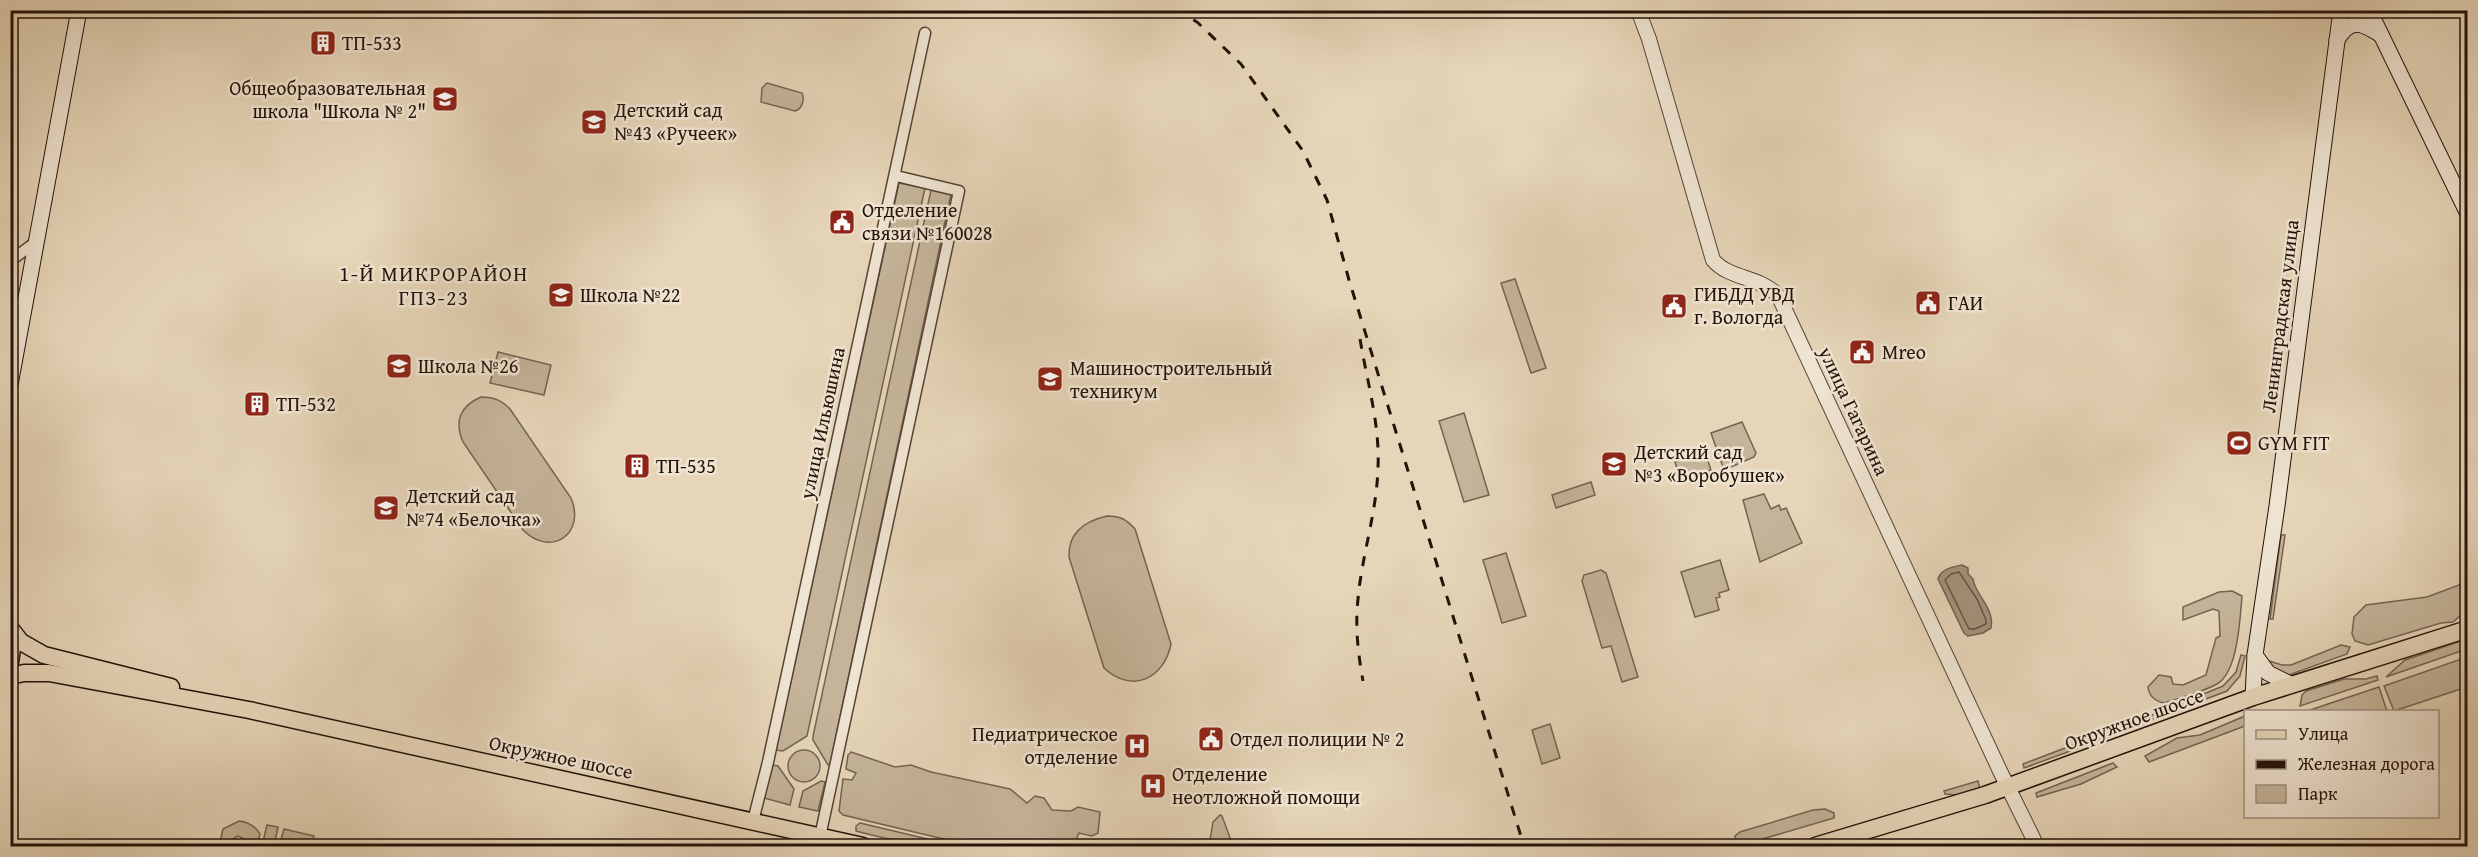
<svg xmlns="http://www.w3.org/2000/svg" width="2478" height="857" viewBox="0 0 2478 857" font-family="'Gentium Book Plus',serif">
	<style>
		.green { fill: #c5b49a; stroke: #746351; stroke-width: 1.5 }
		.water { fill: #a4937c; stroke: #705f4e; stroke-width: 1.5 }
		.lines { fill: none; stroke-linecap: round; stroke-linejoin: round }
		.shore { stroke: #645242; stroke-width: 1.5 }
		.minor-casing { stroke: #544334; stroke-width: 13 }
		.tertiary-casing { stroke: #544334; stroke-width: 16 }
		.secondary-casing { stroke: #231208; stroke-width: 17 }
		.primary-casing { stroke: #231208; stroke-width: 19 }
		.minor { stroke: #efe4d1; stroke-width: 10 }
		.tertiary { stroke: #efe4d1; stroke-width: 14 }
		.secondary { stroke: #efe4d1; stroke-width: 15 }
		.primary { stroke: #e6d5b8; stroke-width: 16 }
		.rail { stroke: #231208; stroke-width: 3; stroke-dasharray: 10 10; stroke-linecap: butt }
		.labels { text-anchor: middle; stroke-width: 5; stroke-linejoin: round; paint-order: stroke }
		.poi-label { font-size: 20px; fill: #231208; stroke: #efe4d1; text-anchor: start }
		.street-label { font-size: 20px; fill: #231208; stroke: #efe4d1 }
		.neighbourhood-label { font-size: 21px; letter-spacing: 1.5px; fill: #231208; stroke: #efe4d1 }
	</style>
	<rect width="100%" height="100%" fill="#e6d5b8"/>
	<filter id="stains"><feTurbulence type="fractalNoise" baseFrequency=".00333" numOctaves="4"/><feColorMatrix values="0 0 0 0 .2 0 0 0 0 .09 0 0 0 0 .02 0 0 0 .5 -.17"/></filter>
	<radialGradient id="worn" r=".72"><stop offset=".6" stop-color="#630" stop-opacity="0"/><stop offset="1" stop-color="#630" stop-opacity=".3"/></radialGradient>
	<g class="green">
		<path d="M767,83L802,93C805,100 802,109 795,111L761,102L762,88Z"/>
		<polygon points="899,183 925,188 807,736 783,751 776,750"/>
		<polygon points="931,190 951,194 830,764 828,765 813,740 813,736"/>
		<polygon points="1515,279 1546,368 1531,373 1501,283"/>
		<polygon points="498,352 551,365 544,395 490,383"/>
		<path d="M481,397C494,397 501,400 510,409L571,498C586,534 551,558 523,530L463,442C454,421 460,406 481,397Z"/>
		<polygon points="1464,413 1489,495 1464,502 1439,421"/>
		<polygon points="1742,422 1756,453 1754,457 1724,470 1711,433"/>
		<polygon points="1705,452 1711,470 1681,481 1675,462"/>
		<polygon points="1591,482 1595,495 1556,508 1552,495"/>
		<polygon points="1764,494 1771,509 1779,505 1781,510 1786,508 1802,543 1760,562 1743,500"/>
		<path d="M1107,516C1120,516 1126,519 1135,529L1171,644C1164,679 1132,694 1104,668L1069,557C1068,533 1085,521 1107,516Z"/>
		<polygon points="2281,535 2285,535 2273,619 2270,619"/>
		<polygon points="1506,553 1526,616 1502,623 1483,560"/>
		<polygon points="1720,560 1729,590 1719,593 1720,597 1716,598 1719,610 1695,617 1681,572"/>
		<polygon points="1601,570 1606,573 1638,677 1622,682 1611,646 1602,648 1582,581 1584,575"/>
		<polygon points="2467,582 2467,615 2461,615 2453,622 2441,623 2368,645 2355,641 2352,634 2354,617 2366,605 2427,597"/>
		<path d="M2232,591L2242,596C2240,619 2238,672 2217,684C2201,693 2181,697 2164,703C2155,701 2149,697 2148,687L2159,675L2171,677L2173,684L2183,685L2206,675L2216,638L2220,636L2219,611L2213,609L2183,620V607L2219,592Z"/>
		<polygon points="2467,639 2467,649 2386,677 2405,660"/>
		<polygon points="2341,645 2350,647 2347,654 2286,676 2277,674 2266,660 2282,665 2291,665"/>
		<polygon points="2241,655 2245,656 2240,676 2227,691 2134,726 2132,723 2223,686 2236,672"/>
		<polygon points="2467,657 2467,687 2394,711 2384,686"/>
		<polygon points="2377,676 2378,680 2300,706 2302,695 2306,691 2344,679 2366,679"/>
		<polygon points="2379,687 2387,711 2307,711"/>
		<polygon points="2245,716 2245,726 2149,762 2145,756 2177,738 2200,735"/>
		<polygon points="1550,724 1560,758 1542,764 1532,730"/>
		<polygon points="2115,729 2114,735 2024,768 2023,764"/>
		<circle cx="804" cy="766" r="16"/>
		<polygon points="851,752 895,767 911,765 931,772 1010,789 1027,803 1035,796 1044,798 1052,810 1071,811 1078,807 1100,812 1098,833 1092,836 1079,833 1076,840 1081,846 1002,846 982,843 973,846 843,815 839,811 843,779 852,780 856,773 846,769 848,755"/>
		<polygon points="2113,763 2117,767 2081,784 2037,797 2036,793"/>
		<polygon points="773,765 778,766 794,789 790,805 764,798"/>
		<polygon points="821,781 825,782 818,811 799,807 803,791"/>
		<polygon points="1978,781 1980,789 1957,795 1945,794 1944,791"/>
		<polygon points="1825,809 1834,813 1834,818 1749,843 1736,840 1735,836 1740,832 1813,810"/>
		<polygon points="1220,815 1222,816 1233,846 1209,846 1213,822"/>
		<path d="M239,821C249,822 255,826 260,834L257,846H248L247,840L238,836L233,839L231,846H219L223,829Z"/>
		<path d="M860,823L957,846C923,847 889,840 856,831V826Z"/>
		<polygon points="267,825 278,827 274,846 262,846"/>
		<polygon points="284,829 314,836 312,846 296,846 280,843"/>
	</g>
	<path class="water" d="M1962,565L1968,568V574L1973,579C1975,595 1995,608 1991,628L1983,633L1968,636L1964,633L1938,579C1941,569 1952,567 1962,565Z"/>
	<g class="lines">
		<polygon class="shore" points="1959,572 1977,599 1986,620 1986,624 1975,629 1969,629 1945,580 1951,574"/>
		<defs>
			<g id="minor">
				<polyline points="10,261 36,242"/>
				<polyline points="753,821 768,762 925,33"/>
				<polyline points="818,846 959,191 896,176"/>
			</g>
			<path id="tertiary" d="M1638,10L1649,39L1713,260C1730,280 1762,276 1779,297L2000,771L2037,846"/>
			<g id="secondary">
				<polyline points="2369,10 2468,214"/>
				<path d="M2337,40C2351,17 2362,23 2381,35"/>
				<polyline points="10,385 79,10"/>
				<polyline points="2255,655 2268,673 2292,685"/>
				<polyline points="2253,697 2255,655 2277,506 2341,10"/>
			</g>
			<g id="primary">
				<polyline points="10,628 21,642 44,655 171,687"/>
				<polyline points="10,630 13,642 10,662"/>
				<polyline points="10,676 24,673 49,673 249,710 863,846"/>
				<polyline points="1815,846 1985,795 2253,697 2468,629"/>
			</g>
		</defs>
		<use href="#minor" class="minor-casing"/>
		<use href="#tertiary" class="tertiary-casing"/>
		<use href="#secondary" class="secondary-casing"/>
		<use href="#primary" class="primary-casing"/>
		<use href="#minor" class="minor"/>
		<use href="#tertiary" class="tertiary"/>
		<use href="#secondary" class="secondary"/>
		<use href="#primary" class="primary"/>
		<g class="rail">
			<polyline points="1176,10 1197,22 1241,64 1303,151 1327,200 1349,280 1524,846"/>
			<path d="M1360,339C1367,381 1380,425 1378,467C1377,512 1362,554 1358,599C1355,627 1358,653 1363,681"/>
		</g>
	</g>
	<defs>
		<symbol id="building-square" viewBox="-11 -11 22 22"><rect x="-9" y="-9" width="18" height="18" rx="4" fill="#8f2418" stroke="#efe4d1"/><path d="M-4-6H4V6H1V3H-1V6H-4ZM-2.5-4.3h1.7v1.8h-1.7ZM.8-4.3h1.7v1.8H.8ZM-2.5-1h1.7V.8h-1.7ZM.8-1h1.7V.8H.8Z" fill="#fff"/></symbol>
		<symbol id="school-square" viewBox="-11 -11 22 22"><rect x="-9" y="-9" width="18" height="18" rx="4" fill="#8f2418" stroke="#efe4d1"/><path d="M0-5L7-2L0 1L-7-2ZM-4 1L0 2.5L4 1V4Q0 6-4 4Z" fill="#fff"/></symbol>
		<symbol id="civic-square" viewBox="-11 -11 22 22"><rect x="-9" y="-9" width="18" height="18" rx="4" fill="#8f2418" stroke="#efe4d1"/><path d="M-.6-6.5H3V-4.5H.6V-3L4-1V1h2V6H-6V1h2V-1L-.6-3ZM-1.2 2.5V6h2.4V2.5Z" fill="#fff"/></symbol>
		<symbol id="stadium-square" viewBox="-11 -11 22 22"><rect x="-9" y="-9" width="18" height="18" rx="4" fill="#8f2418" stroke="#efe4d1"/><path d="M0-5a6.5 5 0 1 0 0 10a6.5 5 0 1 0 0-10ZM-3.5-1.8h7v3.6h-7Z" fill="#fff"/></symbol>
		<symbol id="hospital-square" viewBox="-11 -11 22 22"><rect x="-9" y="-9" width="18" height="18" rx="4" fill="#8f2418" stroke="#efe4d1"/><path d="M-5-5h3v3.5h4V-5h3V5h-3V1.5h-4V5h-3Z" fill="#fff"/></symbol>
	</defs>
	<g fill-rule="evenodd">
		<use href="#building-square" x="308" y="28" width="30" height="30"/>
		<use href="#school-square" x="430" y="84" width="30" height="30"/>
		<use href="#school-square" x="579" y="107" width="30" height="30"/>
		<use href="#civic-square" x="827" y="207" width="30" height="30"/>
		<use href="#school-square" x="546" y="280" width="30" height="30"/>
		<use href="#civic-square" x="1913" y="288" width="30" height="30"/>
		<use href="#civic-square" x="1659" y="291" width="30" height="30"/>
		<use href="#civic-square" x="1847" y="337" width="30" height="30"/>
		<use href="#school-square" x="384" y="351" width="30" height="30"/>
		<use href="#school-square" x="1035" y="364" width="30" height="30"/>
		<use href="#building-square" x="242" y="389" width="30" height="30"/>
		<use href="#stadium-square" x="2224" y="428" width="30" height="30"/>
		<use href="#school-square" x="1599" y="449" width="30" height="30"/>
		<use href="#building-square" x="622" y="451" width="30" height="30"/>
		<use href="#school-square" x="371" y="493" width="30" height="30"/>
		<use href="#civic-square" x="1196" y="724" width="30" height="30"/>
		<use href="#hospital-square" x="1122" y="731" width="30" height="30"/>
		<use href="#hospital-square" x="1138" y="771" width="30" height="30"/>
	</g>
	<g class="labels">
		<g class="poi-label">
			<text x="342" y="50">ТП-533</text>
			<text x="426" y="95" text-anchor="end">Общеобразовательная<tspan x="426" dy="23">школа "Школа № 2"</tspan></text>
			<text x="614" y="117">Детский сад<tspan x="614" dy="23">№43 «Ручеек»</tspan></text>
			<text x="862" y="217">Отделение<tspan x="862" dy="23">связи №160028</tspan></text>
			<text x="1694" y="301">ГИБДД УВД<tspan x="1694" dy="23">г. Вологда</tspan></text>
			<text x="580" y="302">Школа №22</text>
			<text x="1948" y="310">ГАИ</text>
			<text x="1882" y="359">Mreo</text>
			<text x="418" y="373">Школа №26</text>
			<text x="1070" y="375">Машиностроительный<tspan x="1070" dy="23">техникум</tspan></text>
			<text x="276" y="411">ТП-532</text>
			<text x="2258" y="450">GYM FIT</text>
			<text x="1634" y="459">Детский сад<tspan x="1634" dy="23">№3 «Воробушек»</tspan></text>
			<text x="656" y="473">ТП-535</text>
			<text x="406" y="503">Детский сад<tspan x="406" dy="23">№74 «Белочка»</tspan></text>
			<text x="1118" y="741" text-anchor="end">Педиатрическое<tspan x="1118" dy="23">отделение</tspan></text>
			<text x="1230" y="746">Отдел полиции № 2</text>
			<text x="1172" y="781">Отделение<tspan x="1172" dy="23">неотложной помощи</tspan></text>
		</g>
		<g class="street-label">
			<text transform="translate(2280 316) rotate(-83)" y="7">Ленинградская улица</text>
			<text transform="translate(1854 411) rotate(65)" y="7">улица Гагарина</text>
			<text transform="translate(822 423) rotate(-78)" y="7">улица Ильюшина</text>
			<text transform="translate(2134 719) rotate(-20)" y="7">Окружное шоссе</text>
			<text transform="translate(561 757) rotate(12)" y="7">Окружное шоссе</text>
		</g>
		<g class="neighbourhood-label">
			<text x="434" y="281">1-Й МИКРОРАЙОН<tspan x="434" dy="24">ГПЗ-23</tspan></text>
		</g>
	</g>
	<rect width="2478" height="857" fill="none" stroke="#e6d5b8" stroke-width="36"/>
	<rect x="12" y="12" width="2454" height="833" fill="none" stroke="#231208" stroke-width="3"/>
	<rect x="18" y="18" width="2442" height="821" fill="none" stroke="#231208" stroke-width="1.5"/>
	<rect x="2244" y="710" width="195" height="108" fill="#efe4d1" stroke="#9d9081" stroke-width="1.5"/>
	<rect x="2256" y="730" width="30" height="9" fill="#e6d5b8" stroke="#9d9081" stroke-width="1.5"/>
	<text x="2298" y="740" font-size="18" fill="#231208">Улица</text>
	<rect x="2256" y="760" width="30" height="9" fill="#231208" stroke="#9d9081" stroke-width="1.5"/>
	<text x="2298" y="770" font-size="18" fill="#231208">Железная дорога</text>
	<rect x="2256" y="785" width="30" height="18" fill="#c5b49a" stroke="#9d9081" stroke-width="1.5"/>
	<text x="2298" y="800" font-size="18" fill="#231208">Парк</text>
	<rect width="100%" height="100%" filter="url(#stains)"/>
	<rect width="100%" height="100%" fill="url(#worn)"/>
</svg>
